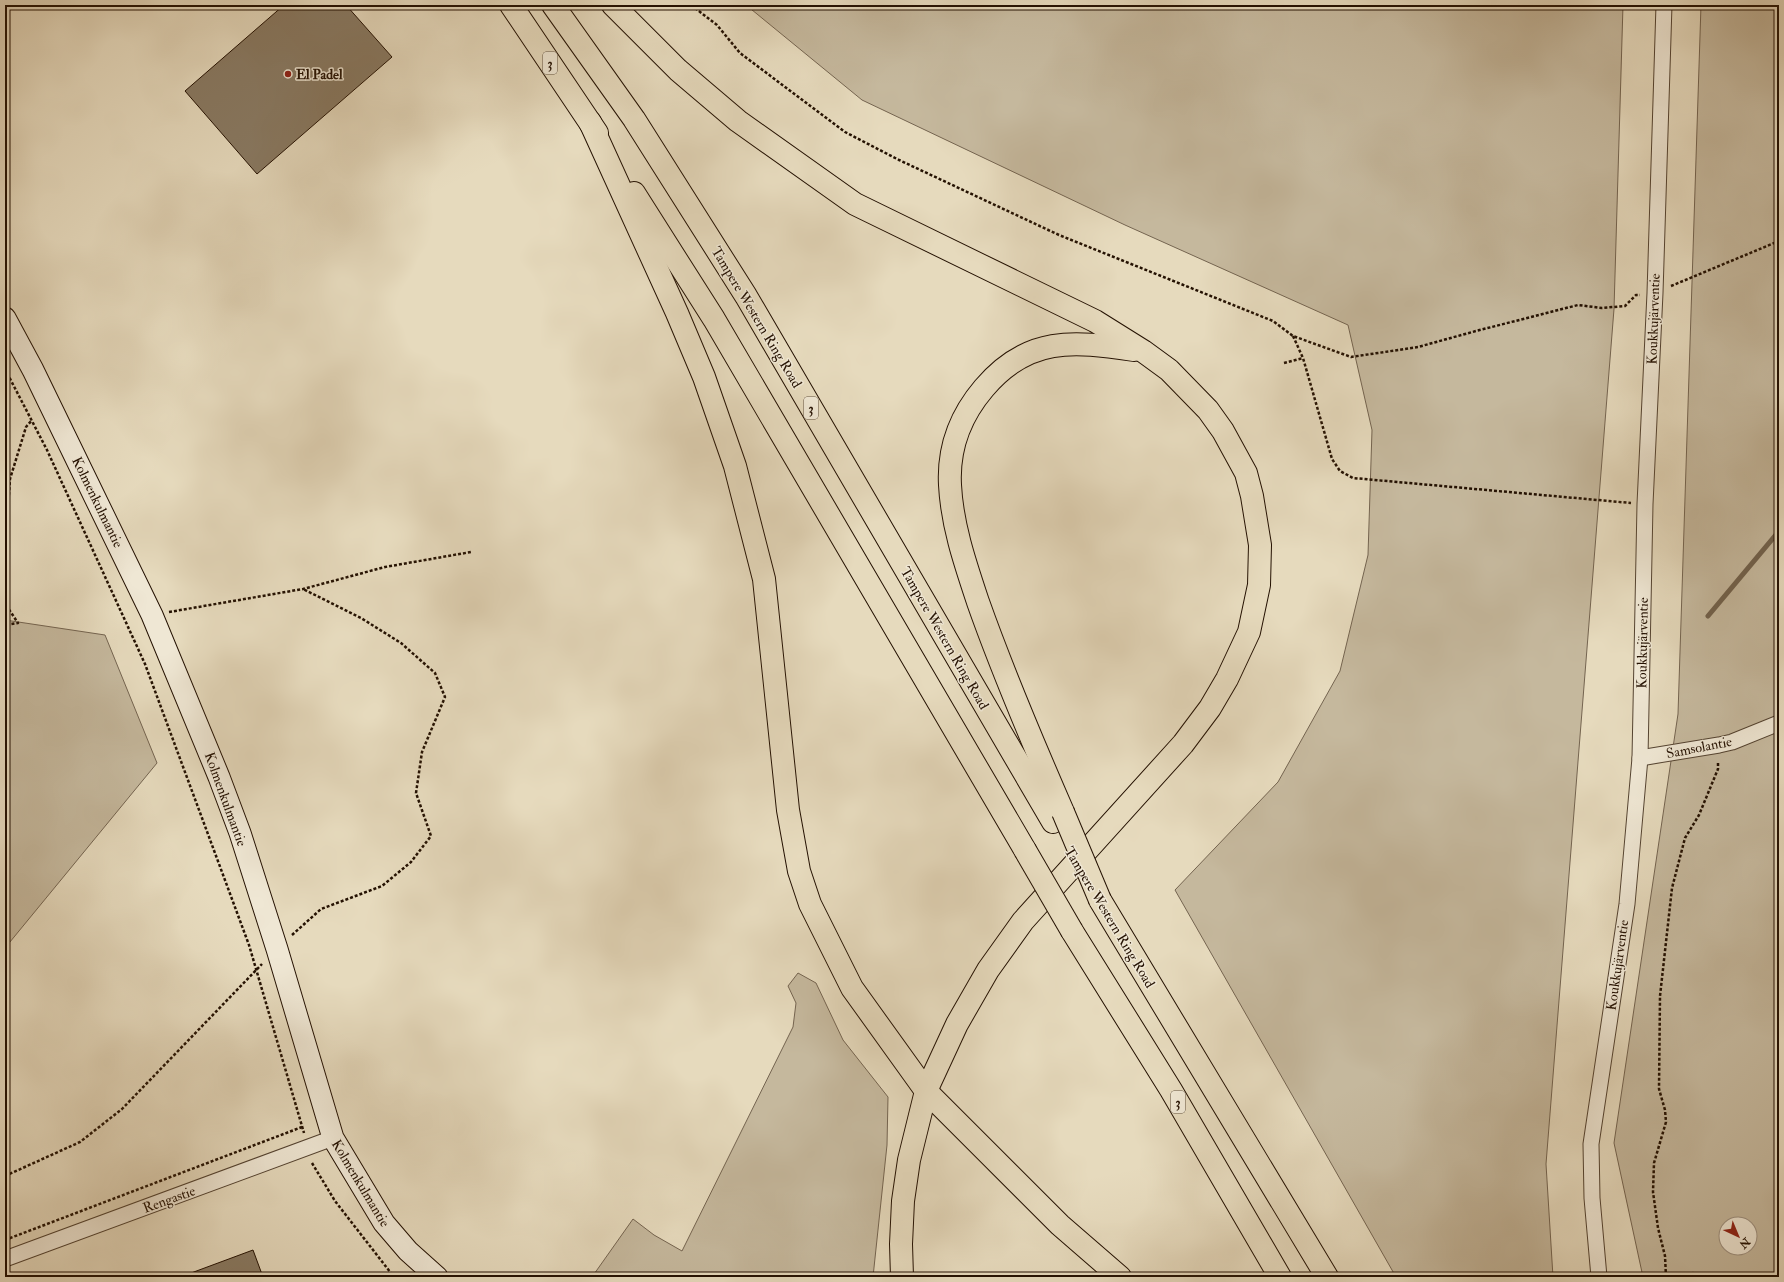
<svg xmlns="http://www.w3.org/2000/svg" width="1784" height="1282" viewBox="0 0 1784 1282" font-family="'IM FELL Double Pica',serif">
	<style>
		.green { fill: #c5b89d; stroke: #746450; fill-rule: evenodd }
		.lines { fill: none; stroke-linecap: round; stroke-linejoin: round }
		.stream { stroke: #71614c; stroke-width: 5 }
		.building { fill: #897a63; stroke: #241102 }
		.street-casing { stroke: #544331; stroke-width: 17 }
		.secondary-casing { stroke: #241102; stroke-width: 23 }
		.highway-casing { stroke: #241102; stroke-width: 24 }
		.path { stroke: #241102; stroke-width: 2.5; stroke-dasharray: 3 2; stroke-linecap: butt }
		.street { stroke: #efe7d4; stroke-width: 15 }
		.secondary { stroke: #efe7d4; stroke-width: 21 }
		.highway { stroke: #e6dabd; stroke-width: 22 }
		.highway-bridge-casing { stroke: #241102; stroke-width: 24; stroke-linecap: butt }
		.highway-bridge { stroke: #e6dabd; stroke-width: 22 }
		.poi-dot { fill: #8f2418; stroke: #efe7d4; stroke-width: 1.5 }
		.labels { text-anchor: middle; stroke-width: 3; stroke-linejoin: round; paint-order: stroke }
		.shield { fill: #efe7d4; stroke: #615141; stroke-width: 1 }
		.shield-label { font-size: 13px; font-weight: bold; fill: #241102 }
		.poi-label { font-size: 14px; font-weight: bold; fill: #241102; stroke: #efe7d4; text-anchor: start }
		.street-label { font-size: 14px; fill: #241102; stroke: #efe7d4 }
	</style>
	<rect width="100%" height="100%" fill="#e6dabd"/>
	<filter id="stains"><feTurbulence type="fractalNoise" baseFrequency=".005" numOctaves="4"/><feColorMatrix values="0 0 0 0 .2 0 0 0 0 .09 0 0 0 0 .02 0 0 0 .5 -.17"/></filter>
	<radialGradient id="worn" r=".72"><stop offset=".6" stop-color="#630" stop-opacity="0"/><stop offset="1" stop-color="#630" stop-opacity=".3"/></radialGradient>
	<g class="green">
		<polygon points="746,5 1623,5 1614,309 1546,1164 1553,1277 1396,1277 1175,890 1278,782 1340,671 1368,555 1372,430 1348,325 1125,225 862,100"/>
		<path d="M1701,5H1779V1277H1643L1614,1143L1678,714ZM1726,1224H1750V1248H1726Z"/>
		<polygon points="5,620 105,635 157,763 5,948"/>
		<polygon points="798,973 816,983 843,1040 888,1097 887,1145 873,1277 592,1277 633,1219 654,1235 682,1251 793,1027 796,1003 788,986"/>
	</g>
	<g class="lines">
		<polyline class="stream" points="1708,616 1779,531"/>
	</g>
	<g class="building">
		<polygon points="284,5 346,5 392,57 257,174 185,91"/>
		<polygon points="253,1250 263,1277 184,1277 183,1276"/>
	</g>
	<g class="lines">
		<defs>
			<g id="street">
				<polyline points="1640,758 1719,745 1732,742 1779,723"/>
				<polyline points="5,1259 333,1138"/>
				<polyline points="1599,1277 1592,1198 1591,1144 1627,904 1640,758 1645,504 1655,293 1664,5"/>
			</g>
			<polyline id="secondary" points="5,318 33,370 152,615 219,777 240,833 277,949 333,1138 384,1223 408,1251 437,1277"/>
			<g id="highway">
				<polyline points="511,5 597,133"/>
				<polyline points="553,5 634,119 746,296 1053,822"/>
				<polyline points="613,5 678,70 738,121 855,204 1095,321 1143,351 1169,370 1208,410 1223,431 1246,473 1252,496 1260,545 1259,585 1249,632 1227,679 1210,708 1183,744 1023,921 988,970 957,1024 926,1091 909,1160 903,1201 901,1244 902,1277"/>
				<polyline points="590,122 677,313 704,377 735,466 764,579 788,810 799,871 810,904 852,988 926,1091 1060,1225 1120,1277"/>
				<polyline points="634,193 714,319 1025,850"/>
				<path d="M1063,812C1033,743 1003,673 978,602C965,563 952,525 950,485C948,448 961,415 984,388C1028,336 1073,341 1134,350"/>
				<polyline points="1100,900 1327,1277"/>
				<polyline points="1072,931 1171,1090 1280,1277"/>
			</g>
		</defs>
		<use href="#street" class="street-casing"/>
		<use href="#secondary" class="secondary-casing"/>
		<use href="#highway" class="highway-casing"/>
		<g class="path">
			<polyline points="691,5 717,25 740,53 845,132 899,160 1059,235 1273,321 1293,336 1351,357 1418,347 1476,331 1578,305 1602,308 1625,306 1636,295 1640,295"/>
			<polyline points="1671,286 1779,241"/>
			<polyline points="1293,336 1303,358 1332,459 1340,471 1353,478 1631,503"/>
			<polyline points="1284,363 1303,358"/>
			<polyline points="5,369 47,450 145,664 249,945 304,1133"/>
			<polyline points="5,479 10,479"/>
			<polyline points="5,550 10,479 26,427 32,420"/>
			<polyline points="5,595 8,608 18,623 5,625"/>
			<polyline points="169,612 303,589 385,567 471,552"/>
			<polyline points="292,935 321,909 382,886 411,862 431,836 416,793 422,752 445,697 435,673 401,643 361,618 303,589"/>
			<polyline points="312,1163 335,1201 394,1277"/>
			<polyline points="5,1176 80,1142 122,1109 262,964"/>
			<polyline points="5,1240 302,1127"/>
			<polyline points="1666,1277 1665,1256 1658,1228 1653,1192 1654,1163 1666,1122 1665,1110 1659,1089 1660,996 1672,888 1685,838 1699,815 1718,769 1718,761"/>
			<polyline points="1678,1277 1692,1273 1711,1277"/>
		</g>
		<use href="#street" class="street"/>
		<use href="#secondary" class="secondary"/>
		<use href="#highway" class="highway"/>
		<defs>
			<g id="highway-bridge">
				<polyline points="1063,812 1100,900"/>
				<polyline points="1025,850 1072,931"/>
			</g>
		</defs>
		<use href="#highway-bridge" class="highway-bridge-casing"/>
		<use href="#highway-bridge" class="highway-bridge"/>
	</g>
	<circle class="poi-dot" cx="288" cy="74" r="4"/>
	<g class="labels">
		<g class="shield">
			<rect x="543" y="52" width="14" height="22" rx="3"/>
			<rect x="804" y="397" width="14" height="22" rx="3"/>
			<rect x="1171" y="1091" width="14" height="22" rx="3"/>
		</g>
		<g class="shield-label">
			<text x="550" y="68">3</text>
			<text x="811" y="413">3</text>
			<text x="1178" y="1107">3</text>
		</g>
		<g class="poi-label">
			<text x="296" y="79">El Padel</text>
		</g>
		<g class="street-label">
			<text transform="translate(757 317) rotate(59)" y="5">Tampere Western Ring Road</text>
			<text transform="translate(1653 319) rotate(-88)" y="5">Koukkujärventie</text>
			<text transform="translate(98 502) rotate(64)" y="5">Kolmenkulmantie</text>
			<text transform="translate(945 638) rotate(60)" y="5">Tampere Western Ring Road</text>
			<text transform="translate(1642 643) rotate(-89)" y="5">Koukkujärventie</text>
			<text transform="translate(1699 747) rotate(-11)" y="5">Samsolantie</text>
			<text transform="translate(226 799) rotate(70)" y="5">Kolmenkulmantie</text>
			<text transform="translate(1110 917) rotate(59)" y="5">Tampere Western Ring Road</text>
			<text transform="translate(1617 965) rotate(-82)" y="5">Koukkujärventie</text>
			<text transform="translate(361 1183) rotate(59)" y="5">Kolmenkulmantie</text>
			<text transform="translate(169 1199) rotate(-20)" y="5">Rengastie</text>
		</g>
	</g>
	<rect width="1784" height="1282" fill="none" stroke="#e6dabd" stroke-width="20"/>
	<rect x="6" y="6" width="1772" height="1270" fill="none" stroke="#241102" stroke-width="2"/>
	<rect x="10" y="10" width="1764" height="1262" fill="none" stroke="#241102"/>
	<g transform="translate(1738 1236) rotate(136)"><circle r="19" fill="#efe7d4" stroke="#9e9180"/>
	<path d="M0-3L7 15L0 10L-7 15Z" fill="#8f2418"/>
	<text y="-6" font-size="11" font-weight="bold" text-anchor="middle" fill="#241102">N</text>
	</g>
	<rect width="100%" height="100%" filter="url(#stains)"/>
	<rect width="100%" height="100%" fill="url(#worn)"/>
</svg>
